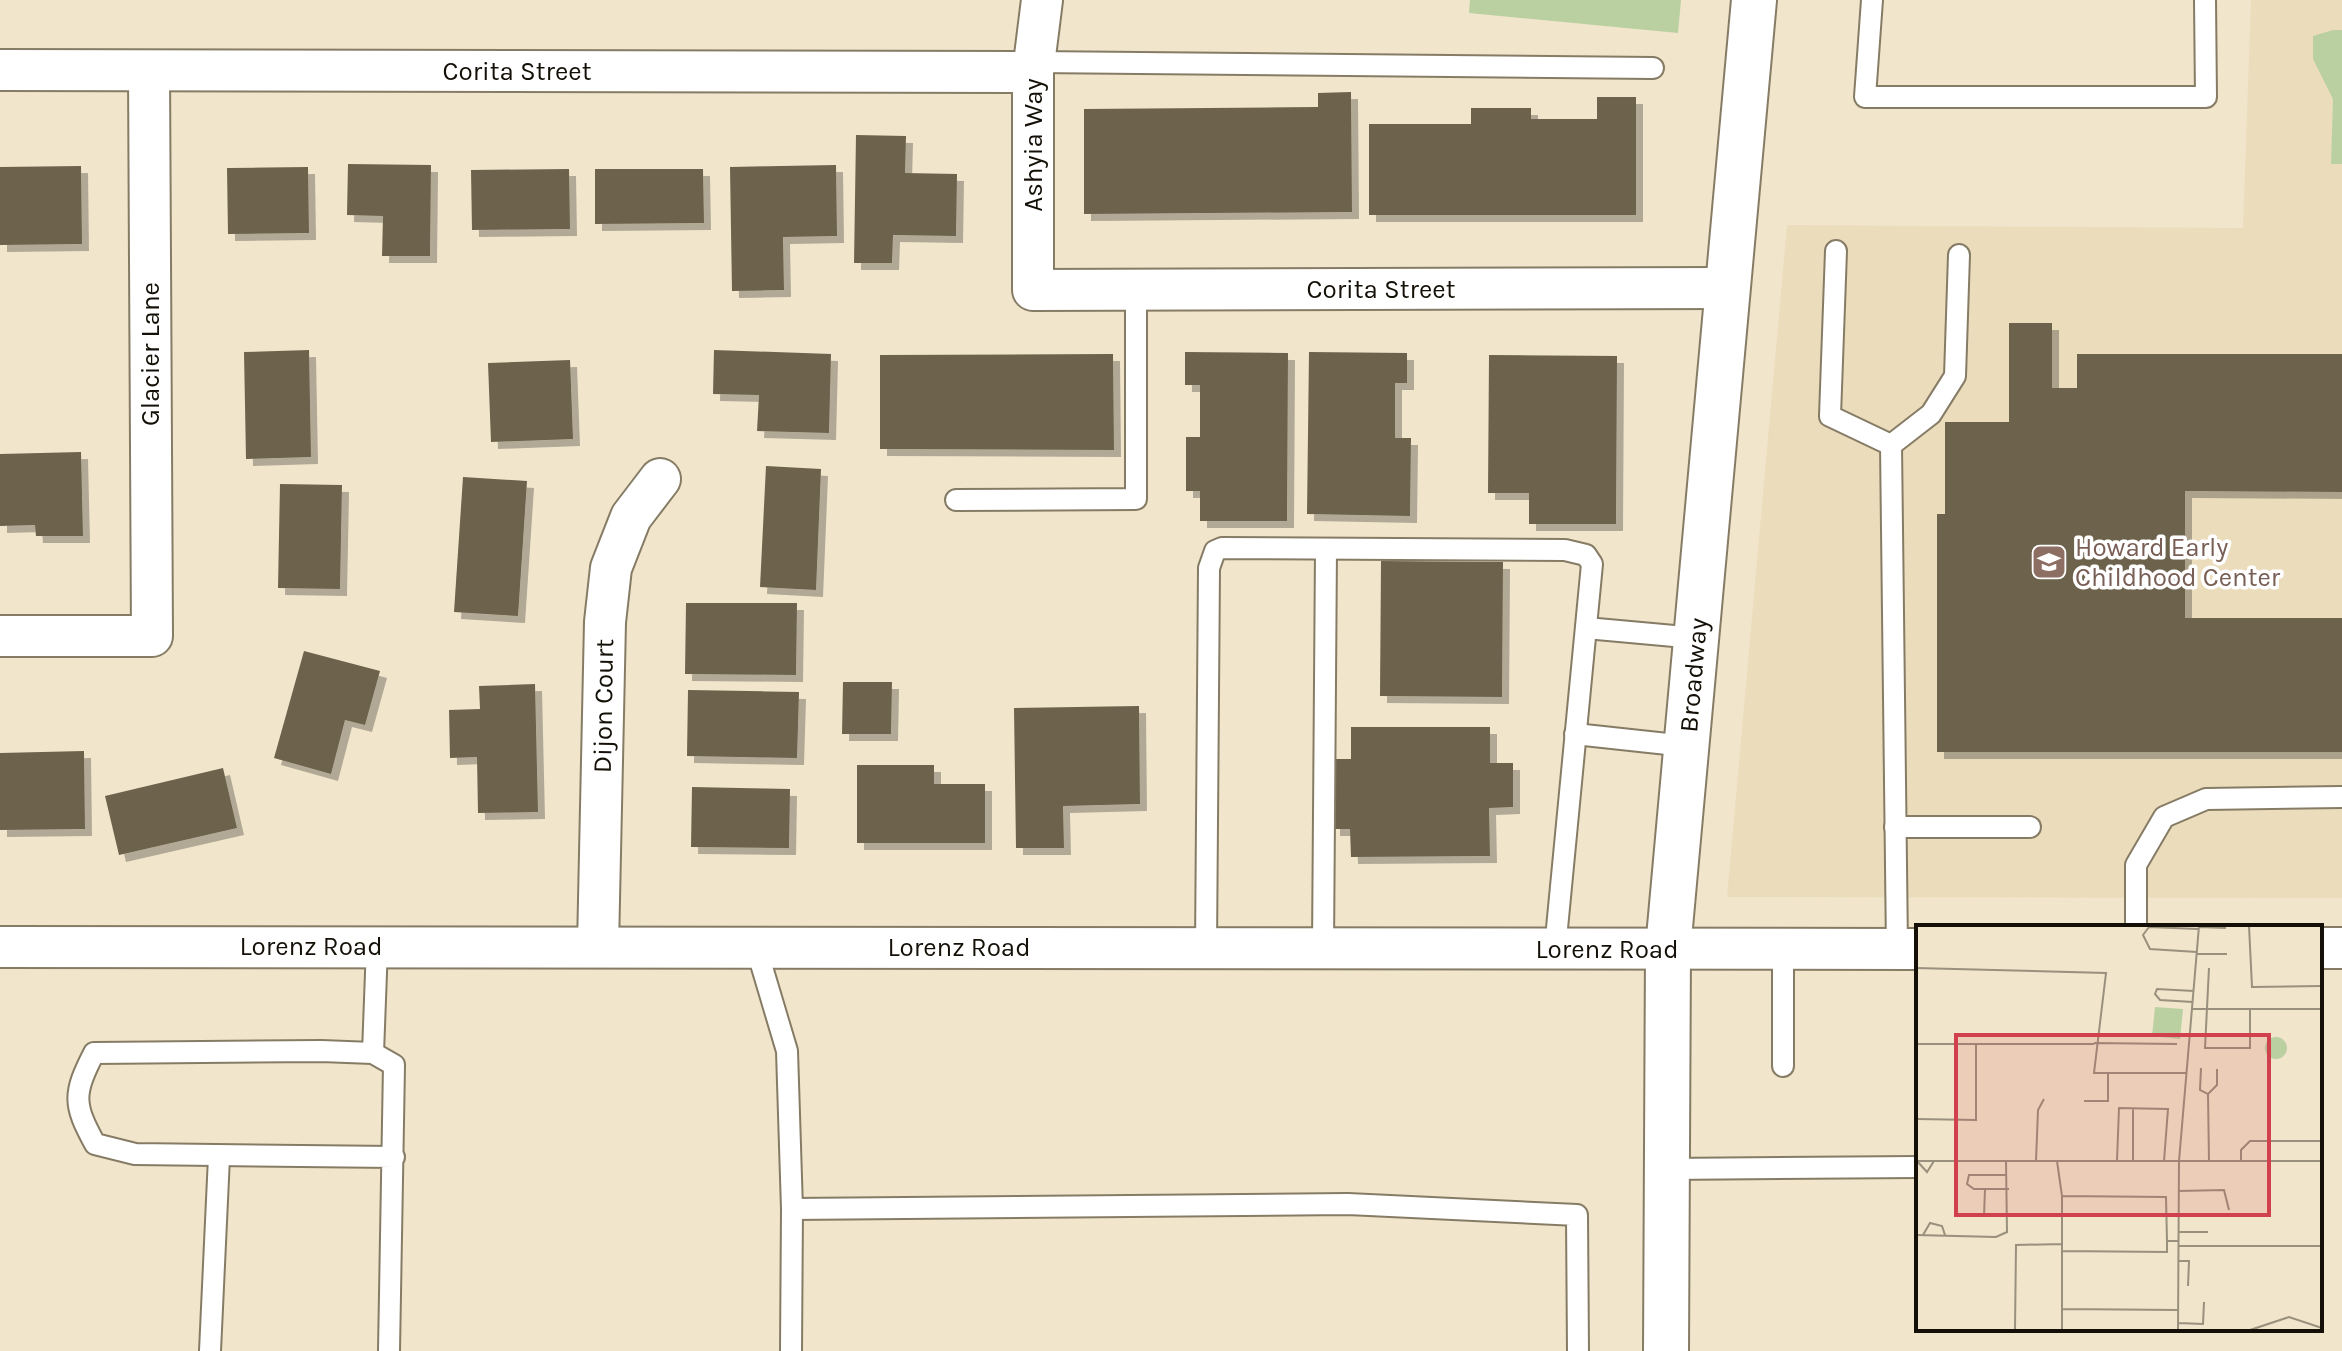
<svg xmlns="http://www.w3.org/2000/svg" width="2342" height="1351" viewBox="0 0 2342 1351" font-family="Karla,sans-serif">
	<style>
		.built { fill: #ebdcbc }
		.green { fill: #bad0a1 }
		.building { fill: #6d634d; filter: url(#shadow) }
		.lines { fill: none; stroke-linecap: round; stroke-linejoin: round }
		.service-casing { stroke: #867c65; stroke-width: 24 }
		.minor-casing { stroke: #867c65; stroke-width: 44 }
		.secondary-casing { stroke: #867c65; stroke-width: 48 }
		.service { stroke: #fff; stroke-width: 20 }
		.minor { stroke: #fff; stroke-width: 40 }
		.secondary { stroke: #fff; stroke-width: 44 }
		.labels { text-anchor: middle; stroke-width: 7; stroke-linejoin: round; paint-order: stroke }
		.street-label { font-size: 26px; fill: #141007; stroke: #fff }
		.education-label { font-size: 26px; fill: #785e54; stroke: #fff; text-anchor: start }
		.inset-road { fill: none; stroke: #99907d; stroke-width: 2 }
		.view { fill: #d1414d; fill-opacity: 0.15; stroke: #d1414d; stroke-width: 4 }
		.inset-edge { fill: none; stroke: #141007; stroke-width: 4 }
	</style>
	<defs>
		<filter id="shadow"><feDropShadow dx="7" dy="7" stdDeviation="0" flood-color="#0004"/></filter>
	</defs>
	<rect width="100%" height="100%" fill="#f1e5cc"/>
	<polygon class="built" points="2251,0 2342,0 2342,898 1727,897 1787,225 2243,228"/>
	<g class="green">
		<polygon points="1470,0 1681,0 1678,33 1469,13"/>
		<polygon points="2333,30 2342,30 2342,164 2331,164 2333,99 2313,59 2313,36"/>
	</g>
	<g class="building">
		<polygon points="1351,92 1352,212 1084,214 1084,109 1318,107 1318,93"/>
		<polygon points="1597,97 1636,97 1636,215 1369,215 1369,124 1471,124 1471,108 1531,108 1531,119 1597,119"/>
		<polygon points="856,135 906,136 905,173 957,174 956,236 893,235 892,263 854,263"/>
		<polygon points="348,164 431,165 430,256 382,256 383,216 347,215"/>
		<polygon points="836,165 837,236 783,237 784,290 732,291 730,167"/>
		<polygon points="81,166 82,244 0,245 0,167"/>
		<polygon points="308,167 309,233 228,234 227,168"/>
		<polygon points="569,169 570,229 472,230 471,170"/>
		<polygon points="595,169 703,169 704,223 595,224"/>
		<polygon points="2009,323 2052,323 2052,388 2077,388 2077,354 2342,354 2342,492 2185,491 2185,618 2342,618 2342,752 1937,752 1937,514 1945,514 1945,422 2009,422"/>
		<polygon points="309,350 311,457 246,459 244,352"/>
		<polygon points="714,350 831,354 829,433 757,431 759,395 713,394"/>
		<polygon points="1185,352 1288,353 1287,521 1200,521 1200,491 1186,491 1186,437 1200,437 1200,385 1185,385"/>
		<polygon points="1309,352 1407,353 1407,383 1395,383 1395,438 1411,438 1410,516 1307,514"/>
		<polygon points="1113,354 1114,450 880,449 880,355"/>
		<polygon points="1489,355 1617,356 1616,524 1529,524 1529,493 1488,493"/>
		<polygon points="570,360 573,439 491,442 488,363"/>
		<polygon points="81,452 83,536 36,536 35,525 0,526 0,454"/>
		<polygon points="766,466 821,469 816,590 760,587"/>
		<polygon points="463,477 527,481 518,616 454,612"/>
		<polygon points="280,484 342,485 340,589 278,588"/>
		<polygon points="1381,561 1503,562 1502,697 1380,696"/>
		<polygon points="686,603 797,603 796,675 685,674"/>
		<polygon points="304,651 380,671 365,725 345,720 331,774 274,758"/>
		<polygon points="843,682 892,682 891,734 842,734"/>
		<polygon points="535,684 538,812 478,813 477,757 450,758 449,710 480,709 479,686"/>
		<polygon points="688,690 799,692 797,758 687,756"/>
		<polygon points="1139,706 1140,804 1063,806 1064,848 1016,848 1014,708"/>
		<polygon points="1351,727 1490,727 1490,763 1513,763 1513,807 1489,808 1490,856 1351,857 1350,829 1333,829 1333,759 1351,759"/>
		<polygon points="84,751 85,829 0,830 0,753"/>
		<polygon points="857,765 934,765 934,784 985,784 985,843 857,843"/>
		<polygon points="223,768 237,828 119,855 105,796"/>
		<polygon points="692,787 790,789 789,848 691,847"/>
	</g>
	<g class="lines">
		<defs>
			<g id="service">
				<polyline points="1872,0 1865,97 2206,97 2205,0"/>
				<polyline points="1034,62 1653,68"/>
				<polyline points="1836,251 1830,416 1891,445 1897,949"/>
				<polyline points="1891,445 1931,414 1955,376 1959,255"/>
				<polyline points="956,500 1136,499 1136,290"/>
				<polyline points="1586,628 1696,638"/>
				<polyline points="1575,734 1686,746"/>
				<polyline points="1895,827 2030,827"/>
				<polyline points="2136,927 2136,865 2164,817 2206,799 2342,797"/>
				<polyline points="756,947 787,1051 792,1209 1348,1204 1577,1215 1578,1351"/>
				<polyline points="1206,948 1209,568 1215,551 1222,548 1565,550 1586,555 1592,564 1555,949"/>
				<polyline points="1323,948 1326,549"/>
				<polyline points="1783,949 1783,1066"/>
				<polyline points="373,1053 377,946"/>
				<polyline points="1666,1169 1918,1167"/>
				<polyline points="210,1351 219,1157"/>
				<path d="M389,1351L394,1065L373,1053L321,1051L94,1053C73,1094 73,1104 95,1144L135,1154L394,1157"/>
				<polyline points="791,1351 792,1209"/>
			</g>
			<g id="minor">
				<polyline points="1042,0 1033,72 1033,290 1729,288"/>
				<polyline points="0,70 1033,72"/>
				<polyline points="0,636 152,636 149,71"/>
				<polyline points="598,946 605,622 611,568 631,517 660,479"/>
				<polyline points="0,947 1918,949"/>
				<polyline points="2320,948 2342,948"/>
			</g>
			<polyline id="secondary" points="1666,1351 1668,949 1754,0"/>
		</defs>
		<use href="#service" class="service-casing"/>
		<use href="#minor" class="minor-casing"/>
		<use href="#secondary" class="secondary-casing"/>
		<use href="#service" class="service"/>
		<use href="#minor" class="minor"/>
		<use href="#secondary" class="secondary"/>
	</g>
	<defs>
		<symbol id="school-square" viewBox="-11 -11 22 22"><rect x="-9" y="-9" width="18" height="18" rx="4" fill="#8d6e63" stroke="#fff"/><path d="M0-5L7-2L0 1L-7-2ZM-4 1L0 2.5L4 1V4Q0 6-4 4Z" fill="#fff"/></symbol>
	</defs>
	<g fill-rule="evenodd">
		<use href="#school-square" x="2029" y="542" width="40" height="40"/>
	</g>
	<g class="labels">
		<g class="street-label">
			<text x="517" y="80">Corita Street</text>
			<text transform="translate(1033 145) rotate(-90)" y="9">Ashyia Way</text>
			<text x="1381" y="298">Corita Street</text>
			<text transform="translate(150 354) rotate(-90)" y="9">Glacier Lane</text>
			<text transform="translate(1693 675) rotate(-85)" y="9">Broadway</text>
			<text transform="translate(603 706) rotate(-89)" y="9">Dijon Court</text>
			<text x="311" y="955">Lorenz Road</text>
			<text x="959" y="956">Lorenz Road</text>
			<text x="1607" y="958">Lorenz Road</text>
		</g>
		<g class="education-label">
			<text x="2075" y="556">Howard Early<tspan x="2075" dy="30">Childhood Center</tspan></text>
		</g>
	</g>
	<g transform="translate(1916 925)">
		<rect width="406" height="406" fill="#f1e5cc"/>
		<path d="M239,82L267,84L264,114L236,111ZM349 123a11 11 0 1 1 22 0a11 11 0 1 1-22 0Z" fill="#bad0a1"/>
		<path class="inset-road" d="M333,1L336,62L406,61M283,2L310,3M281,27L234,24L227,10L233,2L282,4M281,29H311M0,43L190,48L178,148H271M293,43L289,123H334V85M277,77L244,75L239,69L241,64L278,66M276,84H406M178,118L261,119M0,119H178M285,143L284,165L292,169L293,236M292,169L301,160V144M168,176H192V148M0,194L60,195V119M0,236H406M1,236L11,247L18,236M120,236L122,185L128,174M141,236L146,271L250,272L251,316H262M201,236L203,183L252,184L248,236M217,236V183M325,236V225L334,216H406M90,250H53L51,259L58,264H93M262,266L308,265L313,285M146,271V326L251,327V316M68,292L69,264M262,307H292M0,310L80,312L91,307L90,236M7,310L14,298L26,301L29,310M262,321H406M262,336H273L272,361M146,384L262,385M262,398L287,399L288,377M99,405L100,320L146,319M146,405V326M262,405L263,236L283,1M334,405L373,392L406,403"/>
		<path class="view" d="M40,110H353V290H40Z"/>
		<rect width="406" height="406" class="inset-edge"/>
	</g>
</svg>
